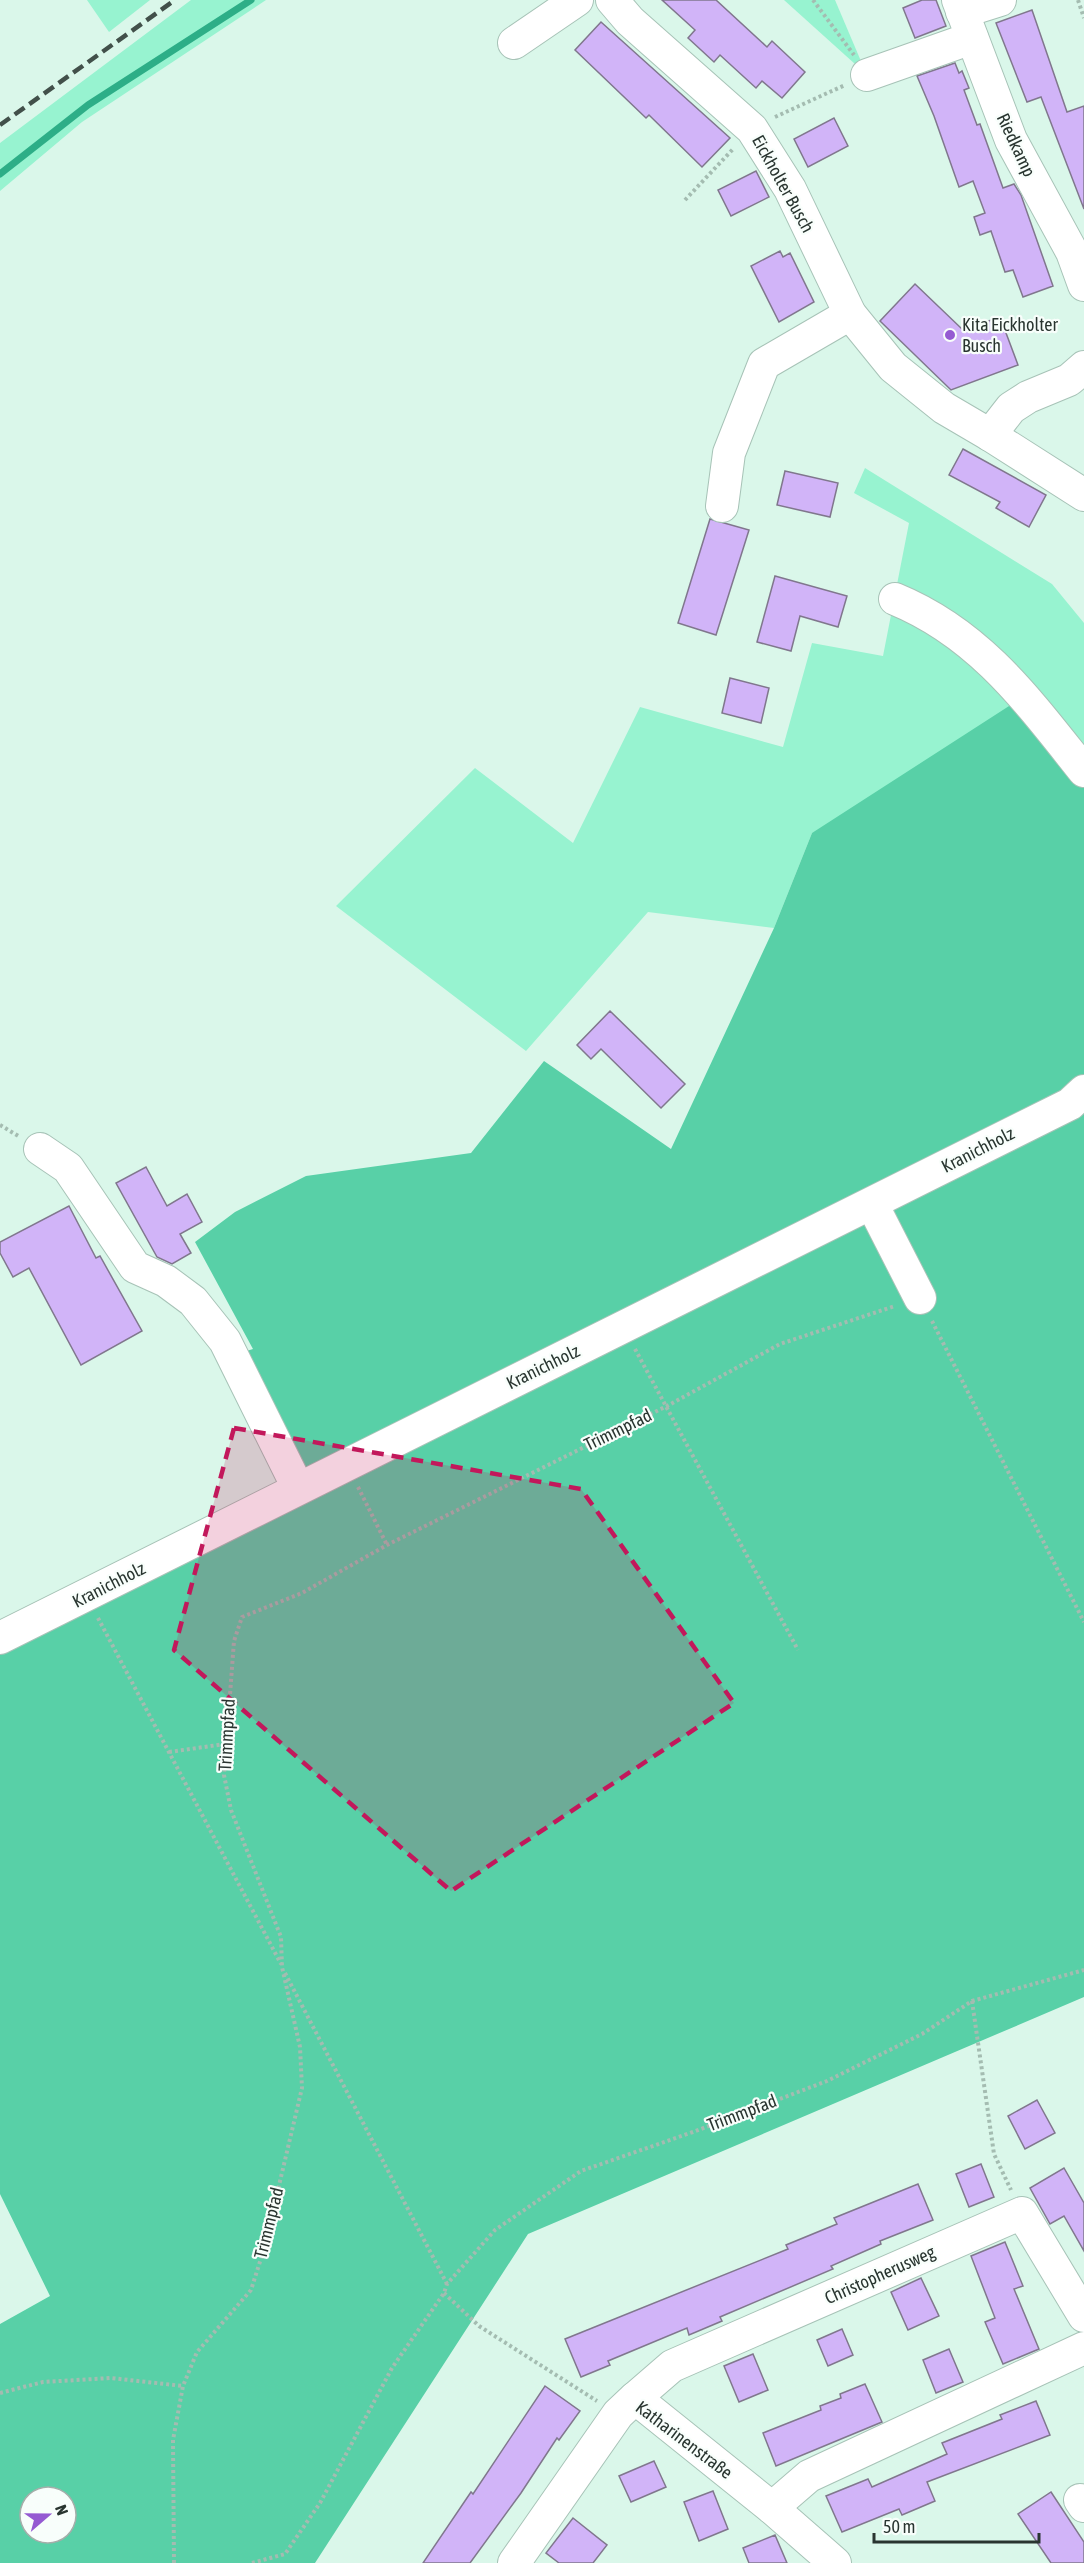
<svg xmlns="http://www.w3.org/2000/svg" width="1084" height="2563" viewBox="0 0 1084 2563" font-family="'Asap Condensed',sans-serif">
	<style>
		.green { fill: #97f3d0 }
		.forest { fill: #58d0a7; fill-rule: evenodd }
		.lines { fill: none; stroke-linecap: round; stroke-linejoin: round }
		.stream { stroke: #2dae87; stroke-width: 7 }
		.building { fill: #d1b4f8; stroke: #80778d; stroke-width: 1.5 }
		.minor-casing { stroke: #a7c3b7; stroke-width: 34 }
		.path { stroke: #a4bcb1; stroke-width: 4; stroke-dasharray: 3 3; stroke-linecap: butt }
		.minor { stroke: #fff; stroke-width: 32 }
		.rail { stroke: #42504a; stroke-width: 4.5; stroke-dasharray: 12 6; stroke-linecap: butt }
		.marked { fill: #c2185b; fill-opacity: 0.2; stroke: #c2185b; stroke-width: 4.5; stroke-dasharray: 12 8; stroke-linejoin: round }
		.poi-dot { fill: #955ad2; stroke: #f8fefb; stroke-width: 2 }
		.labels { text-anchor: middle; stroke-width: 4.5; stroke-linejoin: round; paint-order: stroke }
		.street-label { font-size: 18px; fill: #293530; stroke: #f8fefb }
		.poi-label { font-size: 18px; fill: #293530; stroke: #f8fefb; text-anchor: start }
	</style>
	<rect width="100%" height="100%" fill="#daf7ea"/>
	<g class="green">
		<polygon points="87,0 150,0 109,32"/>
		<polygon points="191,0 266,0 82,122 0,191 0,143"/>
		<polygon points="784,0 835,0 866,73 865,73"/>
		<polygon points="865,468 1052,584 1084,623 1084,781 812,833 774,928 648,912 526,1051 336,906 475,768 573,843 640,707 783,747 812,643 883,656 909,523 854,493"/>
	</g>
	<path class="forest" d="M1020,699L1084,781V1997L528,2234L315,2563H0V2324L50,2296L0,2194V1643L310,1489L240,1353L253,1349L195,1242L235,1212L306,1176L471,1153L544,1061L671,1149L774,928L812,833ZM30,2497H66V2533H30Z"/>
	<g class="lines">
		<polyline class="stream" points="0,174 88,105 251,0"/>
	</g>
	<g class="building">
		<polygon points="662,0 716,0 767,47 772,41 805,72 782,98 762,81 756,88 720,55 714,62 688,38 695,30"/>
		<polygon points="922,0 936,0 946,26 915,38 903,8"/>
		<polygon points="1032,10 1067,112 1084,106 1084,209 1041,97 1027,102 996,23"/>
		<polygon points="601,22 730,138 702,167 649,115 646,118 575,50"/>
		<polygon points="955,63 959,73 962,71 969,88 964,90 977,125 980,124 1003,188 1014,184 1021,195 1053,286 1023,297 1013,270 1005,272 991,231 980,235 974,217 985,213 973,181 959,187 934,116 917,76"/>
		<polygon points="834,118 848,146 808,167 794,139"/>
		<polygon points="756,171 769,197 731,216 718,190"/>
		<polygon points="780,251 783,257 790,253 814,302 779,322 751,266"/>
		<polygon points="915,284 963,330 1000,317 1018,365 951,390 880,321"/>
		<polygon points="963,449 1046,495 1029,527 996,508 1000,502 949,475"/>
		<polygon points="785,471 838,483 830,517 777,505"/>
		<polygon points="710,519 749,530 716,635 678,623"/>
		<polygon points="775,576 847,596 838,627 800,616 791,651 757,642"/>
		<polygon points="730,678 769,688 761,723 722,713"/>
		<polygon points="610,1011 685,1084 661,1108 601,1049 591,1059 577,1045"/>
		<polygon points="146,1167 167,1206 187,1194 202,1222 180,1234 191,1253 172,1264 157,1257 116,1183"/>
		<polygon points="69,1206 96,1258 100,1256 142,1331 81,1365 29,1268 13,1277 0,1253 0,1242"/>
		<polygon points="1037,2100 1055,2133 1025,2149 1008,2116"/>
		<polygon points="981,2164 994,2197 969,2207 956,2174"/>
		<polygon points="1064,2168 1084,2203 1084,2251 1064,2216 1050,2224 1030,2188"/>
		<polygon points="918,2184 933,2220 880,2241 881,2244 831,2266 833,2269 720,2317 722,2321 689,2335 687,2328 608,2361 610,2365 581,2377 565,2339 788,2249 786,2245 837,2224 834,2218"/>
		<polygon points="1005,2242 1023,2286 1014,2289 1039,2349 1003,2364 985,2322 995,2318 971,2256"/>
		<polygon points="921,2278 939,2316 908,2330 891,2292"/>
		<polygon points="842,2329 853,2355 828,2366 817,2340"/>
		<polygon points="949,2349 963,2382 936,2393 923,2360"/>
		<polygon points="753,2354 768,2390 739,2402 724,2366"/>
		<polygon points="865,2384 882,2422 776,2466 763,2433 821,2410 820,2406 841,2398 840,2394"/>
		<polygon points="545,2386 580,2411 559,2440 557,2438 521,2493 470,2563 423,2563 471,2492 473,2494"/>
		<polygon points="1036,2401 1050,2435 927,2482 935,2501 902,2515 899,2509 842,2532 826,2496 868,2479 872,2487 947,2454 942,2443 1002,2419 1000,2415"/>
		<polygon points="654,2461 666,2487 631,2502 619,2476"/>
		<polygon points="713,2491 728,2529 699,2541 684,2502"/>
		<polygon points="1051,2492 1084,2542 1084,2563 1051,2563 1018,2514"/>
		<polygon points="573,2518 607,2545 593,2563 559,2563 546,2553"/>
		<polygon points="775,2535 787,2563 749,2563 743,2548"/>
	</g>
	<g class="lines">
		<defs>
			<g id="minor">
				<polyline points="612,0 630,21 752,129 790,189 850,314 893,367 944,408 990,435 1084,495"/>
				<polyline points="958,0 1011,140 1072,252 1084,285"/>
				<polyline points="962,12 1000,0"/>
				<polyline points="514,43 577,0"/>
				<polyline points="867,75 972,38"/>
				<polyline points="990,435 1011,408 1028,397 1069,380 1084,367"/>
				<polyline points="722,506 729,453 764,364 850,314"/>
				<path d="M895,599C980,634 1028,701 1084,771"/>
				<polyline points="40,1149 68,1168 135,1267 166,1281 193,1301 225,1341 298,1488"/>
				<polyline points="872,1204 920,1298"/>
				<polyline points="0,1638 1070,1104 1084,1091"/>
				<polyline points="635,2398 672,2366 1022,2213 1084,2316"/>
				<polyline points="1080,2500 1084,2506"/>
				<polyline points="772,2508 809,2476 1084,2348"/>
				<polyline points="514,2563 618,2414 635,2398 772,2508 835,2563"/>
			</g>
		</defs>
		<use href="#minor" class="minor-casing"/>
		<g class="path">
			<polyline points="813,0 854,55"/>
			<polyline points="1078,0 1084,18"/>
			<polyline points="775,117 845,85"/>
			<polyline points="685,200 734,148"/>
			<polyline points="0,1125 20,1137"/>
			<polyline points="932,1321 1084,1622"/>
			<polyline points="635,1349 798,1650"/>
			<polyline points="358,1487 387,1545"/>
			<polyline points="98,1618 281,1964"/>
			<polyline points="169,1752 225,1744"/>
			<polyline points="285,1973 447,2284"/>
			<polyline points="972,2001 994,2154 1011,2190"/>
			<polyline points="444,2293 479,2326 597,2401"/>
			<polyline points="0,2393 43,2382 111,2378 183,2386"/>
			<polyline points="174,2563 173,2440 183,2386 197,2352 251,2290 264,2249 302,2088 300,2047 282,1967 281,1937 231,1810 224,1775 234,1641 242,1617 302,1593 387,1545 667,1406 780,1344 895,1306"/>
			<polyline points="252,2563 285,2554 320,2503 392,2368 444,2293 447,2284 495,2230 581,2171 693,2132 827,2081 922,2034 972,2001 1084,1970"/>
		</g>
		<use href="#minor" class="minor"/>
		<polyline class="rail" points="0,125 175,0"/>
	</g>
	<path class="marked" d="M234,1428L581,1489L734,1703L451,1891L174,1650Z"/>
	<circle class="poi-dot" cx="950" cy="335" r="6"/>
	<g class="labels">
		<g class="street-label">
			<text transform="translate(1016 145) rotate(65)" y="6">Riedkamp</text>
			<text transform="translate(783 184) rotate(61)" y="6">Eickholter Busch</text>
			<text transform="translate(978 1150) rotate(-27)" y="6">Kranichholz</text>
			<text transform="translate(543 1367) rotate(-26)" y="6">Kranichholz</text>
			<text transform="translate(618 1430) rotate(-26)" y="6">Trimmpfad</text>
			<text transform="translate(109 1585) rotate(-27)" y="6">Kranichholz</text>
			<text transform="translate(227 1735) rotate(-87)" y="6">Trimmpfad</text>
			<text transform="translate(742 2113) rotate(-21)" y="6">Trimmpfad</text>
			<text transform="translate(269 2223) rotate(-76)" y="6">Trimmpfad</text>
			<text transform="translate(880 2275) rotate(-24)" y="6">Christopherusweg</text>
			<text transform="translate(684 2440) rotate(37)" y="6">Katharinenstraße</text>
		</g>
		<g class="poi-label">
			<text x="962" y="331">Kita Eickholter<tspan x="962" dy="21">Busch</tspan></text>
		</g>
	</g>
	<g transform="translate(48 2515) rotate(70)"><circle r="28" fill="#f8fefb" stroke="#a5aeaa" stroke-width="1.5"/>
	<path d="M0-4.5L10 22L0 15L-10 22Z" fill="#955ad2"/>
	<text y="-9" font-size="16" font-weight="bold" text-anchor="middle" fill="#293530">N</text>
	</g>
	<path d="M874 2533v9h165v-9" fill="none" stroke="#293530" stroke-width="3"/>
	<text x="883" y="2533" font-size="18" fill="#293530" stroke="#f8fefb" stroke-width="4.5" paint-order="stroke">50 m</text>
</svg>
